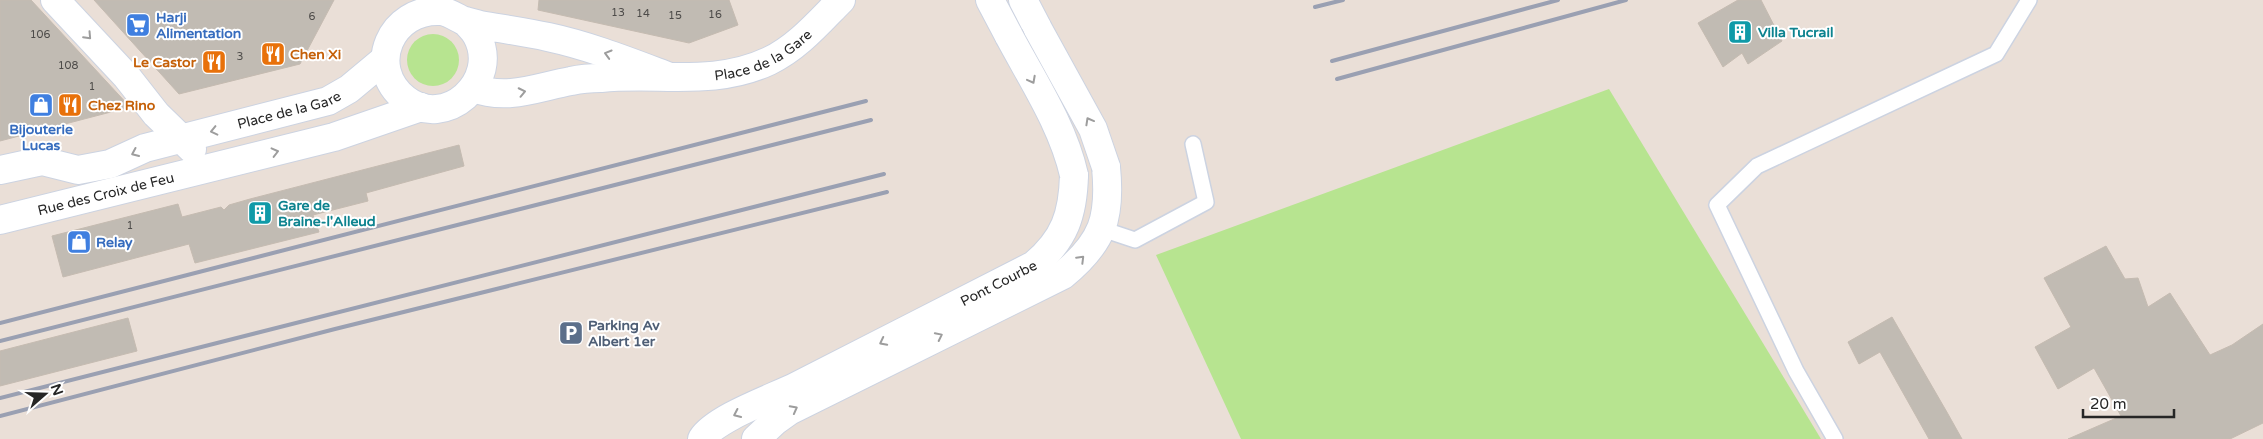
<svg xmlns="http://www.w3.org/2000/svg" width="2263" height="439" viewBox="0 0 2263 439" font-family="'Varela Round',sans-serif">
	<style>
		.green { fill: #b7e490 }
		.building { fill: #c1bbb3; stroke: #c5bbb1 }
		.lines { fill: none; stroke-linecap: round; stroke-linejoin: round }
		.lane-casing { stroke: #ccd3e1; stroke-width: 18 }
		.secondary-casing { stroke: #ccd3e1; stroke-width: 30 }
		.lane { stroke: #fff; stroke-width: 15 }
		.secondary { stroke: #fff; stroke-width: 28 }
		.rail { stroke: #9aa0b2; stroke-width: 4 }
		.secondary-bridge-casing { stroke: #ccd3e1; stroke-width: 30; stroke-linecap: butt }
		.secondary-bridge { stroke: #fff; stroke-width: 28 }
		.oneway { stroke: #9d9d9d }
		.labels { text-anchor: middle; stroke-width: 4; stroke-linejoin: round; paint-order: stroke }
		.number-label { font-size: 11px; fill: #4d4b49 }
		.shop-label { font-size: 14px; font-weight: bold; fill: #366cbe; stroke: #fff; text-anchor: start }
		.culture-label { font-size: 14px; font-weight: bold; fill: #0d838f; stroke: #fff; text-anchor: start }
		.street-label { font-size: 14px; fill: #262626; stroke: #fff }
		.food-label { font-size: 14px; font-weight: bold; fill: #c56008; stroke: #fff; text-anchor: start }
		.service-label { font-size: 14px; font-weight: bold; fill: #4e5e75; stroke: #fff; text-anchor: start }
	</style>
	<rect width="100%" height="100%" fill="#eadfd7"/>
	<g class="green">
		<circle cx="433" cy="60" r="26"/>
		<polygon points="1609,89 1821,439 1241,439 1156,255"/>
	</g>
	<g class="building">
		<polygon points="0,0 31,0 130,107 0,141"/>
		<polygon points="94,0 334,0 300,64 179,94"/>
		<polygon points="539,0 729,0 738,25 689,43 538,10"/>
		<polygon points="1738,0 1761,0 1782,41 1748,64 1742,53 1723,67 1698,23"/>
		<polygon points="459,145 464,166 366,193 368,201 313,215 319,232 195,263 189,244 63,277 52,236 178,204 182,217 221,207 224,210 229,205 250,199"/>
		<polygon points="2106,246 2125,279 2138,278 2148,307 2170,293 2210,355 2232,345 2263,324 2263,423 2230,439 2068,439 2121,416 2094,368 2058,389 2035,347 2071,327 2044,278"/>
		<polygon points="1892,317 1948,414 1962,439 1929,439 1880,352 1859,364 1848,342"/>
		<polygon points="128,318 137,351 0,386 0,351"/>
	</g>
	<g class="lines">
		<defs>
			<g id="lane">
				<polyline points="1102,229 1135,240 1206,202 1193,144"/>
				<polyline points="1835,439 1796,371 1717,205 1757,166 1996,54 2029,0"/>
			</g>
			<g id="secondary">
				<polyline points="55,0 127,77 156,114 192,149"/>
				<polyline points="990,0 1009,36"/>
				<polyline points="1023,0 1038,29"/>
				<path d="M465,21C469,26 474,30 477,36C501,81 445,131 405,99C365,67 391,8 441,11C448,12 456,17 462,20C468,22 474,23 480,25C503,29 525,32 548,37C590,46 630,62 670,77"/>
				<path id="s1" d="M474,88C507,101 538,87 571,81C580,79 591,78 601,78C658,72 714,87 769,61C798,47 819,22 841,0"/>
				<path id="s2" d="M0,170L42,161L78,170L110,164L145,148L328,101L349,89L385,59"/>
				<path id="s3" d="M0,220L334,137L421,107"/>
				<path id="s4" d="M702,439C715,418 773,398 797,386C876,346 955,305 1034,265C1065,239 1073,214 1074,175"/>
				<path d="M756,439L775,421L789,411L1063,275C1103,242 1111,218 1106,167"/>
			</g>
		</defs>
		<use href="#lane" class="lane-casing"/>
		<use href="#secondary" class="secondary-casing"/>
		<use href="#lane" class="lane"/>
		<use href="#secondary" class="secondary"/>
		<g class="rail">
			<polyline points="1315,7 1343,0"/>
			<polyline points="1332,61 1558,0"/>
			<polyline points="1337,79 1626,0"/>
			<polyline points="0,323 866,101"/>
			<polyline points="0,341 871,120"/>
			<polyline points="0,398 884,174"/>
			<polyline points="0,416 335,329 887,192"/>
		</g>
		<defs>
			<g id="secondary-bridge">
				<polyline points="1038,29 1093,129 1106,167"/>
				<path d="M1009,36C1033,81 1063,126 1074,175"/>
			</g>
		</defs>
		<use href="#secondary-bridge" class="secondary-bridge-casing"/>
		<use href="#secondary-bridge" class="secondary-bridge"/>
	</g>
	<defs><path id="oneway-chevron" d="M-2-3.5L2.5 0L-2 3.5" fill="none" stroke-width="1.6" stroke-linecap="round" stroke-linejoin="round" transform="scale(1.25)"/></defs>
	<g class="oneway">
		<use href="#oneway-chevron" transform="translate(88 36) rotate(47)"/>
		<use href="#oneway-chevron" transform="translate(608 54) rotate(-164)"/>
		<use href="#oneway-chevron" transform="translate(1032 80) rotate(62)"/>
		<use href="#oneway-chevron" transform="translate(522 92) rotate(-12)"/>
		<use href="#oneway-chevron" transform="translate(1089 121) rotate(-119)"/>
		<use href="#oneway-chevron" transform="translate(214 131) rotate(167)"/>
		<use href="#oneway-chevron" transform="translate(275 152) rotate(-14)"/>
		<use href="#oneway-chevron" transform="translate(135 153) rotate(156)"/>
		<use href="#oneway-chevron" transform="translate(1081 259) rotate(-45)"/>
		<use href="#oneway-chevron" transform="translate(939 336) rotate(-26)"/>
		<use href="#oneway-chevron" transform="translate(883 342) rotate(153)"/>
		<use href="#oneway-chevron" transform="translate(794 409) rotate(-28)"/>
		<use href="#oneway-chevron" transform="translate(737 414) rotate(155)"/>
	</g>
	<defs>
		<symbol id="supermarket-square" viewBox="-11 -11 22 22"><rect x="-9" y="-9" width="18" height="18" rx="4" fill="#3f7fe0" stroke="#fff"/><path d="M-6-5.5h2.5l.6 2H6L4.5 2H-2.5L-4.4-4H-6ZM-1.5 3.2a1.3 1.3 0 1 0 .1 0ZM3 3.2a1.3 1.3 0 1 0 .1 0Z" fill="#fff"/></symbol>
		<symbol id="building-square" viewBox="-11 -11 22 22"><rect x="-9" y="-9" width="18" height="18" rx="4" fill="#0f9aa8" stroke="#fff"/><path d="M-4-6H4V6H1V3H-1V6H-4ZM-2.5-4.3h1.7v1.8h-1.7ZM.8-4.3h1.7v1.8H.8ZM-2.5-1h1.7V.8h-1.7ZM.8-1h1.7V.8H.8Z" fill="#fff"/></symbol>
		<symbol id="restaurant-square" viewBox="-11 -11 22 22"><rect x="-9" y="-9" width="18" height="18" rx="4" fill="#e8710a" stroke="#fff"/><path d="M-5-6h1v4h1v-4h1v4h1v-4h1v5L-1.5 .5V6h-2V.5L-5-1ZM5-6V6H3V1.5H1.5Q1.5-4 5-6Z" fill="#fff"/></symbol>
		<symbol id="shop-square" viewBox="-11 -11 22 22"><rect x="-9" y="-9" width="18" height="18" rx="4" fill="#3f7fe0" stroke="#fff"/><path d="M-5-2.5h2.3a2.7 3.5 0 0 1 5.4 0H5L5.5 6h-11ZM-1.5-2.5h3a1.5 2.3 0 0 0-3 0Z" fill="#fff"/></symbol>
		<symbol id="parking-square" viewBox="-11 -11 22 22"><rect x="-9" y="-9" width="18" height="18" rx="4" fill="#5c6f8a" stroke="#fff"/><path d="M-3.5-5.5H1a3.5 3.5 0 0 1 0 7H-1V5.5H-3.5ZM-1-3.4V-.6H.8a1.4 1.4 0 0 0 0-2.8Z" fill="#fff"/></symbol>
	</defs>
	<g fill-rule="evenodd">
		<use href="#supermarket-square" x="124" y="11" width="28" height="28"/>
		<use href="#building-square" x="1726" y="18" width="28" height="28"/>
		<use href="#restaurant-square" x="259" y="40" width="28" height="28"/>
		<use href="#restaurant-square" x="200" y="48" width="28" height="28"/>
		<use href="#shop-square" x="27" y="91" width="28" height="28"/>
		<use href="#restaurant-square" x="56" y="91" width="28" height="28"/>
		<use href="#building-square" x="246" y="199" width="28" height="28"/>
		<use href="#shop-square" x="65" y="228" width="28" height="28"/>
		<use href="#parking-square" x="557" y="319" width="28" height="28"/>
	</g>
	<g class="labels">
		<g class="number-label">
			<text x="618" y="16">13</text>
			<text x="643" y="17">14</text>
			<text x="715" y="18">16</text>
			<text x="675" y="19">15</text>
			<text x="312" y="20">6</text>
			<text x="40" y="38">106</text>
			<text x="240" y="60">3</text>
			<text x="68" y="69">108</text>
			<text x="92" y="90">1</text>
			<text x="130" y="229">1</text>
		</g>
		<g class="shop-label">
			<text x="156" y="22">Harji<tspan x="156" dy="16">Alimentation</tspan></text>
			<text x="41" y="134" text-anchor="middle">Bijouterie<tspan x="41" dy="16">Lucas</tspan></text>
			<text x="96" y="247">Relay</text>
		</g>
		<g class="culture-label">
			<text x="1758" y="37">Villa Tucrail</text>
			<text x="278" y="210">Gare de<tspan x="278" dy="16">Braine-l'Alleud</tspan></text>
		</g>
		<g class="street-label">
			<text dy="5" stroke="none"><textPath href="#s1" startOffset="296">Place de la Gare</textPath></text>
			<text dy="5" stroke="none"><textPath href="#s2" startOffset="300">Place de la Gare</textPath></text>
			<text dy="5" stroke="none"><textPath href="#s3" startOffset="109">Rue des Croix de Feu</textPath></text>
			<text dy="5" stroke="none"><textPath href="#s4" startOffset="336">Pont Courbe</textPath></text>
		</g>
		<g class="food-label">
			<text x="290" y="59">Chen Xi</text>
			<text x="196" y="67" text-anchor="end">Le Castor</text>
			<text x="88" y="110">Chez Rino</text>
		</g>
		<g class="service-label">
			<text x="588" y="330">Parking Av<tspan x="588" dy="16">Albert 1er</tspan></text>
		</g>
	</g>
	<g transform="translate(45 394) rotate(70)" stroke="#ffffff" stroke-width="4" paint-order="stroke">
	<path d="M0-4L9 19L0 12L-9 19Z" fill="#262626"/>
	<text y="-8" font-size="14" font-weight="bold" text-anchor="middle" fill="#262626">N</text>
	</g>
	<path d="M2083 409v8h91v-8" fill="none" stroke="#262626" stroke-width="2.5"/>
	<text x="2090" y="409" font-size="15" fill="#262626" stroke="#ffffff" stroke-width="4" paint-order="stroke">20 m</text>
</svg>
